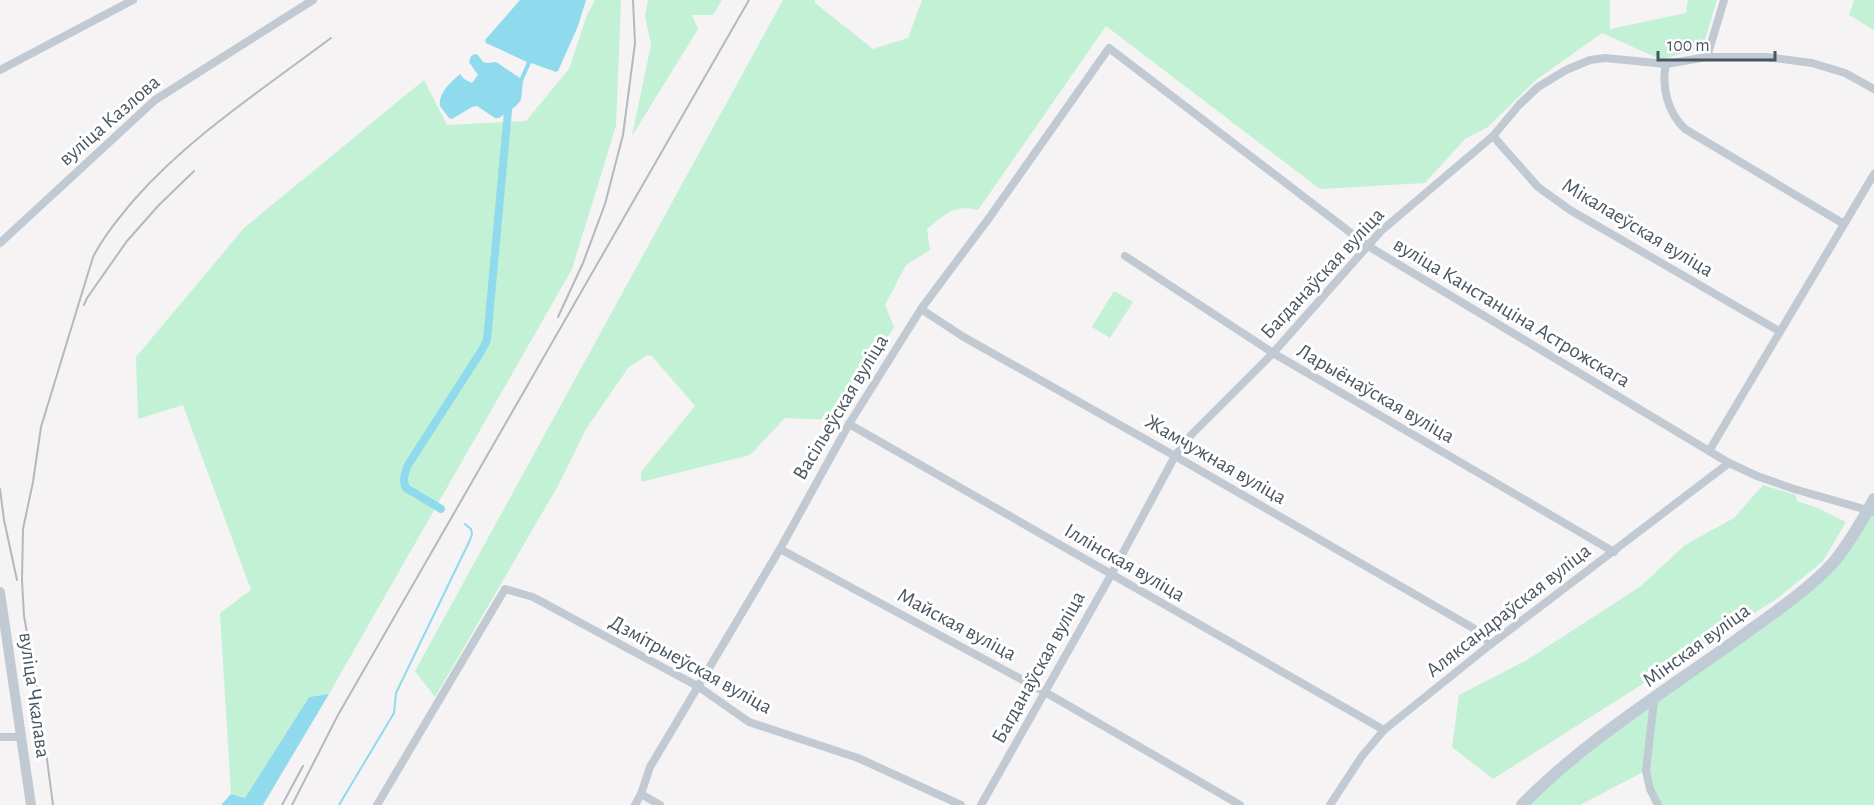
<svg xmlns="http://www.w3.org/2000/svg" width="1874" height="805" font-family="'Alegreya Sans',sans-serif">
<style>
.green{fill:#c3f1d5}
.water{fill:#90daee}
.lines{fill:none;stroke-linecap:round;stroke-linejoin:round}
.stream{stroke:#90daee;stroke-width:2}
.canal{stroke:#90daee;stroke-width:8}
.minor{stroke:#c1cad2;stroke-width:8}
.tertiary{stroke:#c1cad2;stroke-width:10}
.secondary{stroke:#c1cbd6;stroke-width:12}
.rail{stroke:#b5b8bd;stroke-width:2}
.labels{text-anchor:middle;stroke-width:6;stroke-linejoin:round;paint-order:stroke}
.street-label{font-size:21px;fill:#4a5661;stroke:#fff}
</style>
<rect width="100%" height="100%" fill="#f5f3f3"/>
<g class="green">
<polygon points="595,0 621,0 616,126 572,269 329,694 309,697 245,798 231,794 220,613 251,590 183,405 138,419 136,357 244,228 424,80 447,125 526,121 569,69 587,15"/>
<polygon points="648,0 722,0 713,15 692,15 698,29 632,136 651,45 645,16"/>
<path d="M783,0H815L814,2L873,49L908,38L922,0H1610V29L1686,13L1688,0H1717L1703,46L1662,60L1602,33L1536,80L1488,127L1465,139L1425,183L1320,189L1106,26L978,210C953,204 945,214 927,229L930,250L906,265L885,305L894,327L837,420L785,418L750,455L641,482V472L695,406L652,356L647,355L628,368L586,429L559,484L435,697L415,671Z"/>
<polygon points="1854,0 1874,0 1874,30 1849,15"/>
<polygon points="1114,291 1133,302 1110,338 1092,327"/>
<polygon points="1763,485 1796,495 1797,501 1818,508 1846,522 1823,561 1778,598 1493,779 1452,747 1459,695 1527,660 1641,586 1685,545 1734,518"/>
<polygon points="1874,512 1874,805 1658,805 1645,771 1580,805 1522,805 1538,789 1809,585"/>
</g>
<g class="water">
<path d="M520,0H586L578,26L558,71L556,72L531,63L523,81L521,100L516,106L499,118H495L477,106L472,107L452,119L449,118L440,106C438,93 451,82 460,74L464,79L472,83L478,75L469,62L471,56L475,54L478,55L483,62L488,63L496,62L520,78L527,62L486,43L485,40Z"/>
<polygon points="329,694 263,805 221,805 231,794 245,798 309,697"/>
</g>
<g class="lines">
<polyline class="stream" points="339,805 394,713 396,693 470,540 472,534 471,529 465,524"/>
<path class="canal" d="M441,509L406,488C402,480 405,473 408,465L482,350L487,340L508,111"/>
<g class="minor">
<polyline points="1707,57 1724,0"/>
<path d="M1666,64C1661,87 1668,113 1685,129L1844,224"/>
<polyline points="0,70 133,0"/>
<polyline points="1493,136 1538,187 1570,210 1779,331"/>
<polyline points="0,243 155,100 313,0"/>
<polyline points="1125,256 1273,353 1614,552"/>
<polyline points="921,309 962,336 1175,456 1473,628 1491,644"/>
<polyline points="849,424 1384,730"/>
<polyline points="1709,451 1874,174"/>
<polyline points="780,549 1045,692 1240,805"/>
<polyline points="1654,700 1646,771 1650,789 1658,805"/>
<polyline points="0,737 21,737"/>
<polyline points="641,794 660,805"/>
<polyline points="377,805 505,589 533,597 699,687 749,722 858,758 961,805"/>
<polyline points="635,805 641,794 650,767 780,549 849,424 921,309 989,218 1109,48 1368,246 1729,463 1757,476 1794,489 1874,512"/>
<polyline points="981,805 1111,575 1175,456 1191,435 1273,353 1381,231 1493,136 1519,105 1538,87 1566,70 1590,60 1605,58 1666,64 1707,57 1766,57 1812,63 1845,73 1874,89"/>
<polyline points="1330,805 1362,756 1384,730 1491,644 1729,463"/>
</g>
<polyline class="tertiary" points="0,592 31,805"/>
<path class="secondary" d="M1522,805C1584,741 1667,690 1739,638C1768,617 1808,590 1832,564C1848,545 1862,521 1874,499"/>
<g class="rail">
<polyline points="84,305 87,298 127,241 158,206 194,171"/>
<polyline points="558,317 583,263 605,204 623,135 635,43 633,0"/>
<polyline points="0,489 4,520 17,580"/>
<path d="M53,805L39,699L24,616L22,580L23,529L33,482L41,427L93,257C104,236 118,219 133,201C189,137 263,89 331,38"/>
<polyline points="282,805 303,766"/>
<polyline points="292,805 338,715 749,0"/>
</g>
</g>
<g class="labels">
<g class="street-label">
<text transform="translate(109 120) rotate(-41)" y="7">вуліца Казлова</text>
<text transform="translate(1638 227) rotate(31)" y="7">Мікалаеўская вуліца</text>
<text transform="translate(1322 273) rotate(-47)" y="7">Багданаўская вуліца</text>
<text transform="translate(1512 312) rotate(31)" y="7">вуліца Канстанціна Астрожскага</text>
<text transform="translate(1376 393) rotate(30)" y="7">Ларыёнаўская вуліца</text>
<text transform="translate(840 407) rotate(-59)" y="7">Васільеўская вуліца</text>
<text transform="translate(1216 459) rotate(30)" y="7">Жамчужная вуліца</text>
<text transform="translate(1125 562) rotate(30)" y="7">Іллінская вуліца</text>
<text transform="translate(1508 610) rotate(-38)" y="7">Аляксандраўская вуліца</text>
<text transform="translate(957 624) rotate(28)" y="7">Майская вуліца</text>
<text transform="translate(1696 645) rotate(-36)" y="7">Мінская вуліца</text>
<text transform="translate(691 664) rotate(29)" y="7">Дзмітрыеўская вуліца</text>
<text transform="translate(1038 667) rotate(-61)" y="7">Багданаўская вуліца</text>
<text transform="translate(35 695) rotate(82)" y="7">вуліца Чкалава</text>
</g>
</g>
<path d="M1658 51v9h117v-9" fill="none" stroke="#4a5661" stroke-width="3"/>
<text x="1667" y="51" font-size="18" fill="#4a5661" stroke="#ffffff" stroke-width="4.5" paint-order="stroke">100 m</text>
</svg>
